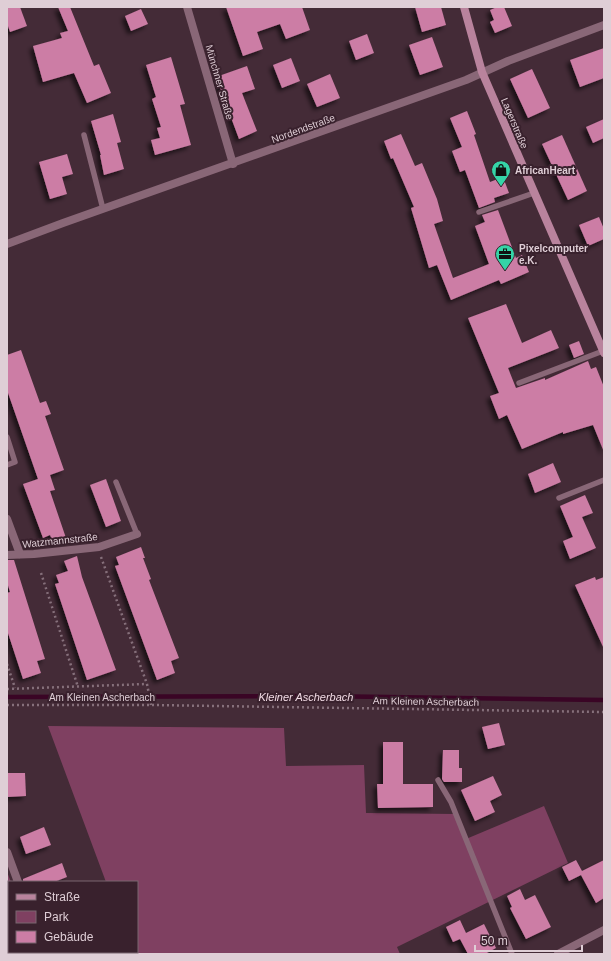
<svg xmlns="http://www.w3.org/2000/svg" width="611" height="961" font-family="Arial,sans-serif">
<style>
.green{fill:#7f4061}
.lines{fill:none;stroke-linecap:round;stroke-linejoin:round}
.stream{stroke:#3a0525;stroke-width:4.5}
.building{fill:#cc7da5;filter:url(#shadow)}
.path{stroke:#86707b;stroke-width:2.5;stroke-dasharray:2 3;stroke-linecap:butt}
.lane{stroke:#896777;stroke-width:5.5}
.street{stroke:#896777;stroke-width:8}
.secondary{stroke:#b9839d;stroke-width:8}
.labels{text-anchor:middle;stroke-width:4;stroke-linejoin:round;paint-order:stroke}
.street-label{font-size:10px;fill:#dfced6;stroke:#39212d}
.poi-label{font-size:10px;font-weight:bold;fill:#dfced6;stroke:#39212d;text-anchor:start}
.water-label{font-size:11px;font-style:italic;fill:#f2dbe5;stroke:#39212d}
</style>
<defs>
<filter id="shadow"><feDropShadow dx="-3.5" dy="3.5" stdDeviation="2" flood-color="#0009"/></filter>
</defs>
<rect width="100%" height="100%" fill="#442b37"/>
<g class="green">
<polygon points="48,726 284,728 286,766 364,765 366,813 455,814 466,839 544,806 568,863 397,947 400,954 133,954 132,952 137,952 137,882 106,882"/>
<polygon points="7,872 11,882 9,882 9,952 35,952 36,954 7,954"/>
</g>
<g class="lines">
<polyline class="stream" points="7,697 317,696 604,700"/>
</g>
<g class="building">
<polygon points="7,7 20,7 27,26 10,32 7,23"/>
<polygon points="58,7 70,7 94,66 99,64 111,93 87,103 74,73 43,82 33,46 62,38 60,33 68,31"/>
<polygon points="226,7 302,7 310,30 286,39 280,24 257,32 263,49 243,56"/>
<polygon points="415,7 441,7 446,25 422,32"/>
<polygon points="497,7 504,7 512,26 495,33 490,22 494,20 490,10"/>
<polygon points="141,9 148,24 131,31 125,16"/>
<polygon points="367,34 374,53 356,60 349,41"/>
<polygon points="432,37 443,67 420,75 409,45"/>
<polygon points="604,48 604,78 580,87 570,60"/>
<polygon points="171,57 185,104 180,105 191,145 155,155 151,140 160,138 157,128 161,127 152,99 156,97 146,65"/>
<polygon points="291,58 300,81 282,88 273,65"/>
<polygon points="247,66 255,89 242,93 257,131 239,139 216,77"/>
<polygon points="532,69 550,108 528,118 510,79"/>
<polygon points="330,74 340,98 317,107 307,84"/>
<polygon points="467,111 476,134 474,135 490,182 503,177 509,193 494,198 495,202 479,208 465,170 460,172 452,151 462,147 450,118"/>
<polygon points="113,114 121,142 117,143 124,169 104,175 100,155 101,155 91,121"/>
<polygon points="604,119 604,138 593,143 586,127"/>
<polygon points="401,134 415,166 422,163 437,199 443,221 434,224 453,278 489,264 475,226 485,222 482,215 498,210 516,258 522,255 529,272 501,284 499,280 451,300 437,265 429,268 411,208 414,207 393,158 391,159 384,141"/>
<polygon points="562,135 587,191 568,200 542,144"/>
<polygon points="67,154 73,174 62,177 67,194 50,199 39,162"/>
<polygon points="599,217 604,229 604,239 588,246 579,225"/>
<polygon points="506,304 522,343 551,330 559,348 508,368 516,388 545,378 545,380 588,361 591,369 596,367 604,387 604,452 593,425 563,434 563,432 522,449 507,415 499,419 490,396 499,393 468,318"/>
<polygon points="579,341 584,354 574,358 569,345"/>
<polygon points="21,350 40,403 46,401 51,414 45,416 64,470 50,475 55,490 50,491 66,538 53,542 50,535 43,538 23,484 38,479 7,390 7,355"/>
<polygon points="553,463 561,482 535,493 528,474"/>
<polygon points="106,479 121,521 106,527 90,485"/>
<polygon points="585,495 593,513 582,517 596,548 570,559 563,541 573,537 560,506"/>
<polygon points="141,547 145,558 143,558 151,579 149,580 179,658 171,661 175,673 157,680 115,566 119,565 116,557"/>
<polygon points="77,556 82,577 116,670 87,680 55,584 59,583 56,575 68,571 64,561"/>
<polygon points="7,560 14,560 45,659 37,661 41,673 23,679 7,630 7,593 10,592 7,582"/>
<polygon points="595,577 596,580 604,577 604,649 575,585"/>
<polygon points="499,723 505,745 488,749 482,727"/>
<polygon points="383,742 403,742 403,784 433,784 433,807 378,808 377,784 383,784"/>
<polygon points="443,750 459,750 459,768 462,768 462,782 444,782 442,779"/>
<polygon points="7,773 25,773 26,796 7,797"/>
<polygon points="493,776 502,795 490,801 495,812 475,821 461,790"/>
<polygon points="44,827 51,845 26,854 20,837"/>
<polygon points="576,860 582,871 604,860 604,898 596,903 581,875 569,881 562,867"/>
<polygon points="62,863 67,877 54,882 23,882 23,879"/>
<polygon points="520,889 525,900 535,895 551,927 526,939 510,908 512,907 507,896"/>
<polygon points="460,920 466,933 484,924 496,948 485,954 468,954 460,939 453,942 446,927"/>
</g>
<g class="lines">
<g class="path">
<polyline points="101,557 147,684 151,705"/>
<polyline points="41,573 78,687"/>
<polyline points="7,664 15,688"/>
<polyline points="7,689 147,684"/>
<polyline points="7,705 151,705 604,712"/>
</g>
<g class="lane">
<polyline points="84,135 103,209"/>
<polyline points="479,212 534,193"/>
<polyline points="519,383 603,351"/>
<polyline points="7,437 15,462 7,465"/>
<polyline points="116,482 137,534"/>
<polyline points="559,498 604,480"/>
<polyline points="438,780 451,802 512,954"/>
</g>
<g class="street">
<polyline points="187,7 233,164"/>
<polyline points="7,244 63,223 466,80 508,61 604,25"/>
<polyline points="7,519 20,554"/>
<polyline points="7,555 34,554 99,547 137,534"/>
<polyline points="7,852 18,882"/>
<polyline points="43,952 44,954"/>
<polyline points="558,954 604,930"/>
</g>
<polyline class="secondary" points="464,7 482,72 604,353"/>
</g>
<defs>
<symbol id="shop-pin" viewBox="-11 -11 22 30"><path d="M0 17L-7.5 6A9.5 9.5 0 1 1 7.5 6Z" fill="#35d4a7" stroke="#39212d"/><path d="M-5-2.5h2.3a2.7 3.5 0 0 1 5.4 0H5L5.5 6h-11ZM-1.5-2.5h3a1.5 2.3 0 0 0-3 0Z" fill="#111"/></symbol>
<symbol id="office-pin" viewBox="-11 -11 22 30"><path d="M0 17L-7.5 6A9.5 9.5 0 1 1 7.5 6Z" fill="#35d4a7" stroke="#39212d"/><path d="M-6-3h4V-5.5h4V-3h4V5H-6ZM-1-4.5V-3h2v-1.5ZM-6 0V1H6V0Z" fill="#111"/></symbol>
</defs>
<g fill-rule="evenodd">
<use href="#shop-pin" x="490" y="159" width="22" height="30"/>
<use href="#office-pin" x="494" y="243" width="22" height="30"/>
</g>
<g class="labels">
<g class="street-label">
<text transform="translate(220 82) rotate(74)" y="4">Münchner Straße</text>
<text transform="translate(515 123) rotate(67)" y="4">Lagerstraße</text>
<text transform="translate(303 128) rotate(-20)" y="4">Nordendstraße</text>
<text transform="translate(60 540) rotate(-6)" y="4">Watzmannstraße</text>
<text x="102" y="701">Am Kleinen Ascherbach</text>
<text transform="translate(426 701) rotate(1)" y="4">Am Kleinen Ascherbach</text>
</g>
<g class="poi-label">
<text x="515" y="174">AfricanHeart</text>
<text x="519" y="252">Pixelcomputer<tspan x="519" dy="12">e.K.</tspan></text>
</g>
<g class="water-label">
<text x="306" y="701">Kleiner Ascherbach</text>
</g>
</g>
<rect width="611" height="961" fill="none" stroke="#dfced6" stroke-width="16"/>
<rect x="8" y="881" width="130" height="72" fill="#39212d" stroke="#7b6671"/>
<rect x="16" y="894" width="20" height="6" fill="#b9839d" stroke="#7b6671"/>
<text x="44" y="901" font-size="12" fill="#dfced6">Straße</text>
<rect x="16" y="911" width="20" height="12" fill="#7f4061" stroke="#7b6671"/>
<text x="44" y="921" font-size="12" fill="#dfced6">Park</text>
<rect x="16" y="931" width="20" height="12" fill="#cc7da5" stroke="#7b6671"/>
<text x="44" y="941" font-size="12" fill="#dfced6">Gebäude</text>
<path d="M475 945v6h107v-6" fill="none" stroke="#dfced6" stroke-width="2"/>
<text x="481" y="945" font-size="12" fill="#dfced6" stroke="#39212d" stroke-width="3" paint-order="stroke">50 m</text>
</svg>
